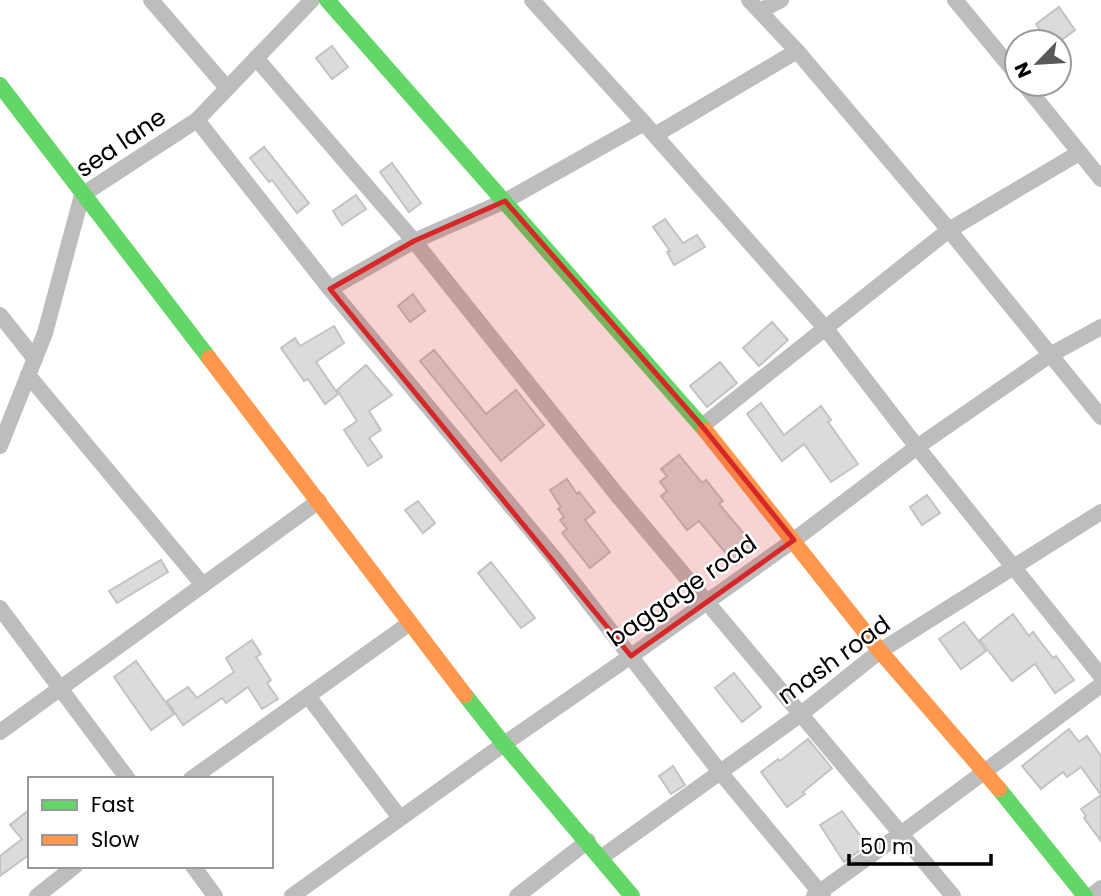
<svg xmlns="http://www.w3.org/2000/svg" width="1101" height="896" font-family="Poppins,sans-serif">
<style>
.building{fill:#dbdbdb;stroke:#c3c3c3;stroke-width:2}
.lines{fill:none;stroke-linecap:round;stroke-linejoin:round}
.street{stroke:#bdbdbd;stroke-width:16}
.fast{stroke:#63d668;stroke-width:16}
.slow{stroke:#ff974d;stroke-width:16}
.marked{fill:#d62828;fill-opacity:0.2;stroke:#d62828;stroke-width:5;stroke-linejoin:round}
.labels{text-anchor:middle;stroke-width:5;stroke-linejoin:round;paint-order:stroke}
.street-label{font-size:24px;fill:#000;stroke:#fff}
</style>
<rect width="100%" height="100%" fill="#fff"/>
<g class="building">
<polygon points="1059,7 1075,30 1059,42 1049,42 1036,24"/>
<polygon points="332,46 348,67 332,79 316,58"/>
<polygon points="264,147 309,203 297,213 272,180 269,182 250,158"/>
<polygon points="392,163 421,203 409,212 380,172"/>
<polygon points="356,195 366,209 342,225 333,211"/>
<polygon points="665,219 683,243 697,235 705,247 674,265 667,252 670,251 653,227"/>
<polygon points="413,294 425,311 410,322 398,306"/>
<polygon points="772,322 788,340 759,366 743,348"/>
<polygon points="334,326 344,343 316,362 338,394 325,404 308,379 304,381 281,348 295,338 300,346"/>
<polygon points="434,350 486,414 516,390 544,425 501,461 420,361"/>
<polygon points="720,362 737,383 707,407 690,386"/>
<polygon points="366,365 392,395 369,411 381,430 369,438 382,457 368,466 344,430 357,421 337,390"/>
<polygon points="761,403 784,435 821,406 831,420 828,422 858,464 831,482 804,444 782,461 747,414"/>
<polygon points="679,455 702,483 706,480 723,501 719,504 756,548 736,565 699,521 687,530 661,496 667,491 660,482 667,476 661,469"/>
<polygon points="567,479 577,494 579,492 595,512 585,520 610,552 590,568 562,533 567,529 560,520 564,517 558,509 561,507 550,490"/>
<polygon points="927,495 940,513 922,525 910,507"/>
<polygon points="418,501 435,523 423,533 405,510"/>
<polygon points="161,560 168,572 117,603 109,591"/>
<polygon points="491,562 535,618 521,628 478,573"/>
<polygon points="1013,614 1029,636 1033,632 1053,658 1056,656 1074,680 1055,693 1035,664 1012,681 980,640"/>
<polygon points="964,622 986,651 961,669 939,639"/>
<polygon points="252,640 261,654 256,657 271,680 267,683 278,699 262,709 248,687 226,703 222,698 183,725 167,701 188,687 197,698 234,672 226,658"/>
<polygon points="136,661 174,714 151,730 114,677"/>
<polygon points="734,673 761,707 742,722 715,688"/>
<polygon points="1069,729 1079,742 1087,736 1101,756 1101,841 1084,818 1086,816 1081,809 1101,795 1081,767 1067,777 1063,772 1041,789 1022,766"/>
<polygon points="808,739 832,768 803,792 805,794 787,807 761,772 778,759 780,761"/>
<polygon points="673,766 685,785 671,794 659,776"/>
<polygon points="30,809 30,854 0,876 0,856 22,839 10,825"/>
<polygon points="842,811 867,845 844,862 820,825"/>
</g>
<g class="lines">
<g class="street">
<polyline points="151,0 227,88"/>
<polyline points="532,0 644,123 826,329 917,447 1101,676"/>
<polyline points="749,0 797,51 949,230 1101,417"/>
<polyline points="955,0 1017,75"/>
<polyline points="760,11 781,0"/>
<polyline points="256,58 414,241 618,496 953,896"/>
<polyline points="1024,84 1101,179"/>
<polyline points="197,120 330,289 555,559 720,772 823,896"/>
<polyline points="655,135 797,51"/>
<polyline points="330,289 414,241 505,201 644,123"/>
<polyline points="0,315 35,359"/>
<polyline points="28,375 203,585"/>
<polyline points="702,426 949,230 1079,153"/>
<polyline points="0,446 45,333 82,195 197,120 312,0"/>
<polyline points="0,608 128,779"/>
<polyline points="308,696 400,818"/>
<polyline points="0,732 319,501"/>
<polyline points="191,779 410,623"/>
<polyline points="602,857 801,714 880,651 1101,512"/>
<polyline points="193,866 215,896"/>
<polyline points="37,896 75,866"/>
<polyline points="292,896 504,744 631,656 794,540 917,447 1050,355 1101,327"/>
<polyline points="517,896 588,841"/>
<polyline points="814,896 902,833 1101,685"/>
<polyline points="1091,896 1101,888"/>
</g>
<g class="fast">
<polyline points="327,0 705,430"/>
<polyline points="0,85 209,358"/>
<polyline points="465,695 502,742 632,896"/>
<polyline points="999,789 1085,896"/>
</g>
<g class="slow">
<polyline points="209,358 465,695"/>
<polyline points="705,430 880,651 999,789"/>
</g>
</g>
<path class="marked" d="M505,201L702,426L794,540L631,656L330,289L414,241Z"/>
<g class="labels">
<g class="street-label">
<text transform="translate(121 143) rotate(-34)" y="8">sea lane</text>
<text transform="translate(682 591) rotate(-35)" y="8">baggage road</text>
<text transform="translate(834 660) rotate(-36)" y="8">mash road</text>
</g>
</g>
<rect x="28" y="777" width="245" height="91" fill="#ffffff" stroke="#999999" stroke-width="2"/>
<rect x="42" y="800" width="35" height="10" fill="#63d668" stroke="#999999" stroke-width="2"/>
<text x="91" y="812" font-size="21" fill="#000000">Fast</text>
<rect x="42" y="835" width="35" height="10" fill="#ff974d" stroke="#999999" stroke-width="2"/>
<text x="91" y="847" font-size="21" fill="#000000">Slow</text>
<g transform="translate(1038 63) rotate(245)"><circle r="33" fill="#ffffff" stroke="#999999" stroke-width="2"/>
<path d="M0-5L12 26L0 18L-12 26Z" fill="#595959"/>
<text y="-10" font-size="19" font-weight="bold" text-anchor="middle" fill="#000000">N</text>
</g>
<path d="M849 854v10h142v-10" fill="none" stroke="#000000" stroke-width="3.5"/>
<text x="860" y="854" font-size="21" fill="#000000" stroke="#ffffff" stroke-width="5" paint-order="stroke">50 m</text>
</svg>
